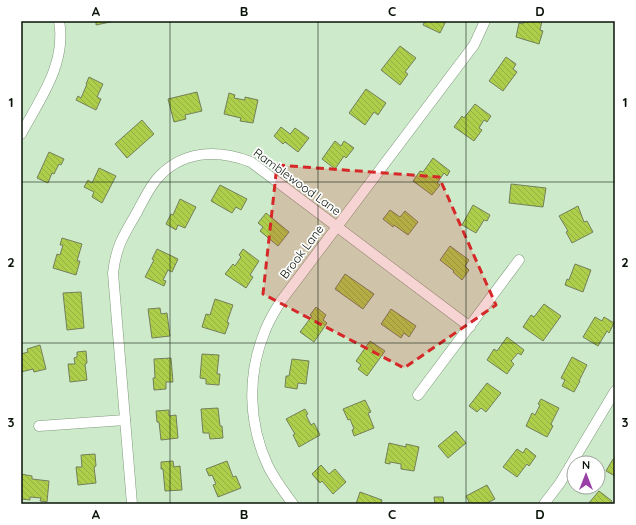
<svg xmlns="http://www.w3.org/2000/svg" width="636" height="525" font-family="Quicksand,sans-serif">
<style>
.building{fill:url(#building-back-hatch);stroke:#747f5b}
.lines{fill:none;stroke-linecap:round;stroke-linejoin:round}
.minor-casing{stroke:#7e997b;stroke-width:11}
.minor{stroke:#fff;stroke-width:10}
.marked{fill:#d62828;fill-opacity:0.2;stroke:#d62828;stroke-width:3;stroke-dasharray:8 5;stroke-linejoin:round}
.grid{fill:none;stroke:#091308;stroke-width:1;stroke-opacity:0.55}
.labels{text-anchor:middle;stroke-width:3.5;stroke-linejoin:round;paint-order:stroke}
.street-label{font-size:12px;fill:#091308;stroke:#fff}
.neatline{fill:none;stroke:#091308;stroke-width:1.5}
.grid-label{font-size:13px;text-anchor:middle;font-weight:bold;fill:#091308}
</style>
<defs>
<pattern id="building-back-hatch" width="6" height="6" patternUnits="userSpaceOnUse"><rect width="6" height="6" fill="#acce4b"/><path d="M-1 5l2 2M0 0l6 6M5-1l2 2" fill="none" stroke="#93b040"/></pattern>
</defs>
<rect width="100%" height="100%" fill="#cdebca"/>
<g class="building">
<polygon points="96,21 115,21 96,25"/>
<polygon points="425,21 446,21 440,33 423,25"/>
<polygon points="524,21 542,21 540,30 543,31 539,44 516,37 519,23 523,24"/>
<polygon points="400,46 416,58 405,72 408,74 400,85 381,70"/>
<polygon points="506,57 516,64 513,69 517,72 503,91 489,81"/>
<polygon points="89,77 103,84 97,97 101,99 96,110 76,100 78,96 81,98 87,84 86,84"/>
<polygon points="366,89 386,103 378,115 374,112 365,125 349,113"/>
<polygon points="197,92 202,111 185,115 186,119 174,122 168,99"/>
<polygon points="229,93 235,95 234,98 245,100 245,97 258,100 253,123 240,121 241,118 224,114"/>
<polygon points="475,104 491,116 487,122 484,120 479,128 482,130 474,141 454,127 462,116 464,118"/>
<polygon points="142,120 154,134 127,158 115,144"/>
<polygon points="281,127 290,134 295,128 309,138 298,152 285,142 283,144 274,136"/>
<polygon points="335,141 341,146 344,141 354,148 346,158 344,156 335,169 322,159"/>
<polygon points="49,152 64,159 61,165 59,164 54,174 52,173 48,183 37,178"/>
<polygon points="433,158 450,171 447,176 444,173 437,183 440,185 432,195 413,181 420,171 423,172"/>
<polygon points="99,168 116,176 102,203 92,197 94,192 84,187 88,180 92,183"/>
<polygon points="511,184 546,188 543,207 509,203"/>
<polygon points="220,185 247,199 241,210 236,207 232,213 211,201"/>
<polygon points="180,199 196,207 185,228 178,225 176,230 166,224 171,214 173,215"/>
<polygon points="473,205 490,215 487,221 484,220 476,233 462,225"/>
<polygon points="578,206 584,222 587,221 593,232 572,243 566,232 568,231 559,216"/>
<polygon points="390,210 400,217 405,211 418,222 408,235 394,225 393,227 383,219"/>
<polygon points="266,213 289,232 278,246 260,231 263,227 258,223"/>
<polygon points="62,238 82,244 77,261 80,261 76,275 53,268 57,254 60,255 63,245 60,245"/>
<polygon points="450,246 469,260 465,266 469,270 462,280 453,272 454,271 440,260"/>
<polygon points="157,249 178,259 172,272 168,270 163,280 166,281 164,286 145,277 154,260 152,259"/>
<polygon points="243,249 259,261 250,275 253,277 246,288 225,274 233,264 235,266 241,257 239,255"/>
<polygon points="575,264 591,270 583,292 565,285 567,279 569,280"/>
<polygon points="345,274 374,294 363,309 335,289"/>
<polygon points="81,292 84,328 67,330 63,293"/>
<polygon points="215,299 233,305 227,322 229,323 225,334 202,327 206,314 210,315"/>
<polygon points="544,304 561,316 543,341 523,327 531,315 534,317"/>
<polygon points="316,307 326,315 323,320 327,323 314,342 300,332 312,316 310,315"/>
<polygon points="160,308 161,314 167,313 170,336 152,338 148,309"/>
<polygon points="391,309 416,326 409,337 404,333 401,338 381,324"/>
<polygon points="595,317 602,321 604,317 614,323 609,333 607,331 598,346 583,337"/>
<polygon points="507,337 524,350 521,355 518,353 511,361 514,364 507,374 487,360 494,349 497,351"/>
<polygon points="370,341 385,351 367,376 358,369 361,365 356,361"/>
<polygon points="40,345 46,369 34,372 33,369 21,372 21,354 28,352 27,349"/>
<polygon points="86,351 87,363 85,364 87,380 70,382 68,364 75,364 74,358 77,357 77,352"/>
<polygon points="202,354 219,355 217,374 220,374 219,385 206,384 206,379 200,378"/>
<polygon points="572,357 587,365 579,381 580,381 574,392 562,386 565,380 561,378"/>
<polygon points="171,358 173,382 166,382 166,389 154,390 153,378 155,378 154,359"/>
<polygon points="292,359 309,361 306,384 298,383 297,389 285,387 286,376 289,376"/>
<polygon points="487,383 501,393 486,412 481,408 477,412 469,406"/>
<polygon points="541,399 559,408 551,424 553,426 547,437 526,426 532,413 535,415 540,405 538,404"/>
<polygon points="365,400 371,412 368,413 374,428 354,436 352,430 354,429 350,419 348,420 343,409"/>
<polygon points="218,408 220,426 222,426 223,438 210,439 209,433 203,433 201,409"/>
<polygon points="305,409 308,414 306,415 311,425 314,423 320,435 299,447 293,435 295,434 286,419"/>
<polygon points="169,410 169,416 176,415 178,438 161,440 159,422 157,422 156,411"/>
<polygon points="456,431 466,443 448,458 438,446"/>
<polygon points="389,443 406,447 406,444 419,447 414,471 401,469 401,464 390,462 390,464 385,463"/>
<polygon points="526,448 536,456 529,466 527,464 517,477 503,467 517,449 523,453"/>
<polygon points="95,454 96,466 94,467 96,483 78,485 76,467 82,467 81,455"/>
<polygon points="613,459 615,461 615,476 606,471"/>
<polygon points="173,461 174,467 180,466 182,490 165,491 163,469 161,469 161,462"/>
<polygon points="227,461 233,477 236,476 241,488 218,497 213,485 216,484 212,475 209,476 206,469"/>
<polygon points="321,465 329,474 335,469 346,482 333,494 322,481 320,483 312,474"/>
<polygon points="21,474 32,476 32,479 49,481 47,502 40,501 41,498 30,497 30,500 21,499"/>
<polygon points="487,485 495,499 485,504 466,504 469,502 466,496"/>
<polygon points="599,491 612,501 610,504 588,504"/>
<polygon points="360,492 382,500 381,504 356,504"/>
<polygon points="434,497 443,497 444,504 435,504"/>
</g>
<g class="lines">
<defs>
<g id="minor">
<path d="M21,134C40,99 67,63 59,21"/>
<polyline points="418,395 519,260"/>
<polyline points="39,426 125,420"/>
<path d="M132,504L113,273C116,247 123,236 136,214C142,203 148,190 156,180C181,150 217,149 251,162L470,327"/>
<path d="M293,504C284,492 275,480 268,466C248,423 247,374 265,331C269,320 275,311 281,301L474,45L485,21"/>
<polyline points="544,504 560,483 615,391"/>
</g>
</defs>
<use href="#minor" class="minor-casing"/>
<use href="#minor" class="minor"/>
</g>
<path class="marked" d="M277,165L439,177L496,305L404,368L263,294Z"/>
<path class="grid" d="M170,21V504M318,21V504M466,21V504M21,182H615M21,343H615"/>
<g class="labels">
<g class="street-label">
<text transform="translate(297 182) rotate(36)" y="4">Ramblewood Lane</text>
<text transform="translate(302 252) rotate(-53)" y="4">Brook Lane</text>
</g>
</g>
<rect width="636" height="525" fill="none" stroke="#ffffff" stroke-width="44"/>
<g transform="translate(586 475)"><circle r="19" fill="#ffffff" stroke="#9da19c"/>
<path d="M0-3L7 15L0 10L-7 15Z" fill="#9a3ea8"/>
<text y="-6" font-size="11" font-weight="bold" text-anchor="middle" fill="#091308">N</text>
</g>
<rect x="22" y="22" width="592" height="481" class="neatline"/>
<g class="grid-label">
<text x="96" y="16">A</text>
<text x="244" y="16">B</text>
<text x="392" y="16">C</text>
<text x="540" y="16">D</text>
<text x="11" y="107">1</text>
<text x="625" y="107">1</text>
<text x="11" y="267">2</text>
<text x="625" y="267">2</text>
<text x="11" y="427">3</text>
<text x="625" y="427">3</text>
<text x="96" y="519">A</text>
<text x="244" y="519">B</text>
<text x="392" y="519">C</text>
<text x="540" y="519">D</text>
</g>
</svg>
